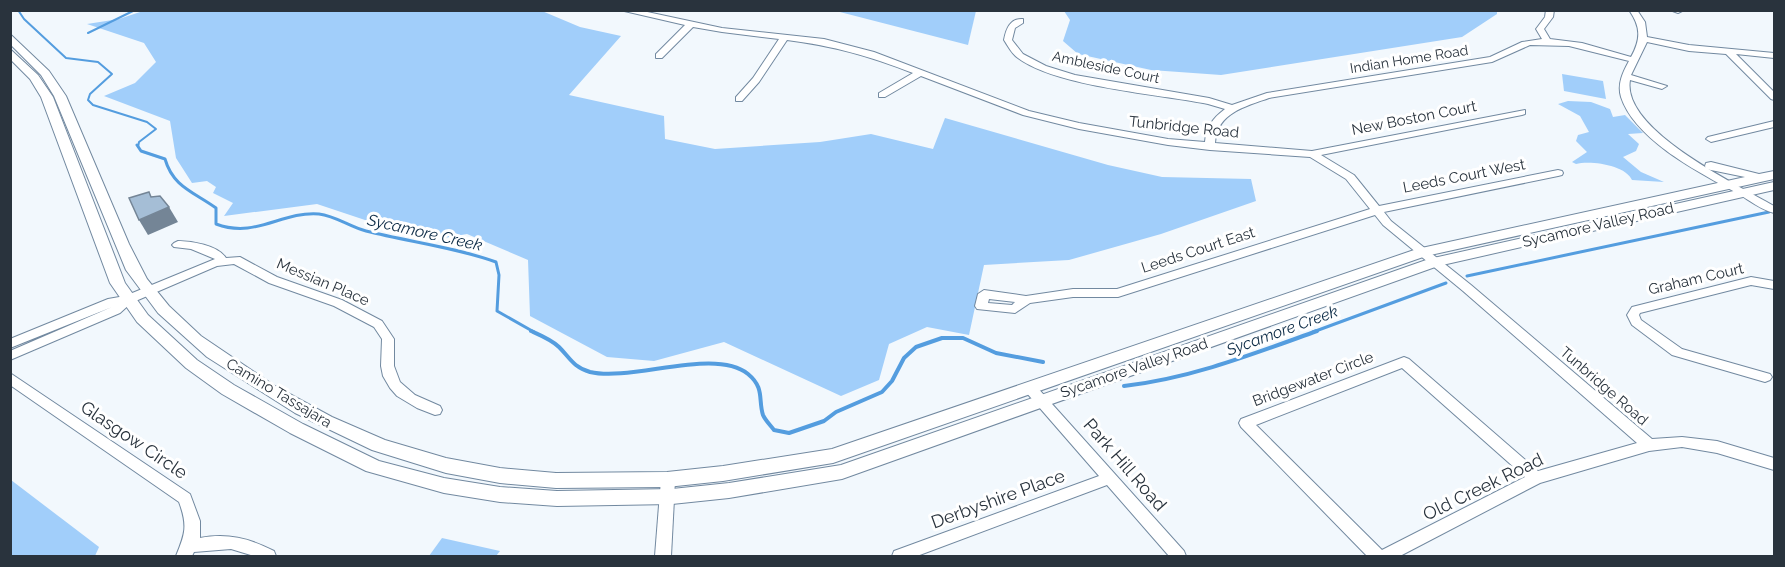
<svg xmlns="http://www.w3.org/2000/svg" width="1785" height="567" font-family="Raleway,sans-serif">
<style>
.green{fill:#a1cefa}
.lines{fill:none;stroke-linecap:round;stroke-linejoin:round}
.stream-far2{stroke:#549ddf;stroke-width:2}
.stream-far1{stroke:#549ddf;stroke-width:3}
.stream{stroke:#549ddf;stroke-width:4}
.minor-casing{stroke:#7289a0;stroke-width:2}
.major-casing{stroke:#7289a0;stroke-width:2}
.minor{fill:#fff;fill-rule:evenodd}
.major{fill:#fff;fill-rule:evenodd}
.shaded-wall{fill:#748596}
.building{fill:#a5bed6;stroke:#748596;stroke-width:1.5}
.labels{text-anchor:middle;stroke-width:6;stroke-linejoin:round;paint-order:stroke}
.far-street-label{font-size:14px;fill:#29333d;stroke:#fff}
.street-label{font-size:15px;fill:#29333d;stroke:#fff}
.water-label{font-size:16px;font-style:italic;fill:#0c2b46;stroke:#fff}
.near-street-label{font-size:18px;fill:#29333d;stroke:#fff}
</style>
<rect width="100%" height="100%" fill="#f2f8fd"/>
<g class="green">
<polygon points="143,11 542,11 580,27 621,36 569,95 664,116 665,139 715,149 820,142 871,134 933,149 945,118 1108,165 1162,177 1251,179 1256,201 1161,234 1069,260 984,265 969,335 927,327 889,344 879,380 841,396 724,342 654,361 607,357 530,316 528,260 467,234 444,238 386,227 317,204 224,216 233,203 213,193 216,187 207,181 192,183 176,158 170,121 104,96 135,83 156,62 144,43 87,24 119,19"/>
<polygon points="836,11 976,11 968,45"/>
<polygon points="1064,11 1497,10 1497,14 1462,37 1221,75 1151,70 1078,54 1063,41 1070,20"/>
<polygon points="1562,74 1603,81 1606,99 1564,91"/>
<path d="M1568,101L1591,102L1610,109L1613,117L1625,115L1643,133L1628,134L1639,144L1636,151L1623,157L1641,172L1664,182L1632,180C1626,165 1590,160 1576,164L1572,162L1587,152L1576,141L1578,135L1589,132L1580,116L1558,104Z"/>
<polygon points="11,480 99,547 95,556 11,556"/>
<polygon points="442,538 500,551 496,556 429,556"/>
</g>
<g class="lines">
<g class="stream-far2">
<polyline points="18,10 24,19 66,58 98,62 112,74 90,94 88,100 93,105 147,122 156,129 139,142 138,147"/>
<polyline points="88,33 135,10"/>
</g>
<g class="stream-far1">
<path d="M137,145L141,151L165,159C173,187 194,192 216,208V224C256,239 281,211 319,214C336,216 350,227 366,231C410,242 454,247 496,262L499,275L497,311L534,332"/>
<polyline points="1467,276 1769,212"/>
<polyline points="1313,332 1446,283"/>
</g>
<g class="stream">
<path d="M531,331C540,335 552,340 559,347C570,358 573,367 590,372C632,382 715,347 748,374C765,388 758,400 763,415C765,420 771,426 774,430L789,433L824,421L836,412L882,392L892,381L904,358L916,347L942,338H963L996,353L1043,362"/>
<path d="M1124,386C1192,378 1253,354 1317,331"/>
</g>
<defs>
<g id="minor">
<path d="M620,10H638L722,28L824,39L874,52L1029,111L1079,123L1168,139L1205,142C1206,127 1213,118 1225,109L1208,104C1158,94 1057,87 1018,58C1012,54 1008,46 1004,40C1006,29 1010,18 1023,19V23L1015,28L1012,40L1023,54L1046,66L1075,75L1209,98L1232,105L1267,93L1490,57L1522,42L1542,39L1536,29L1545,17L1546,10H1554L1553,17L1544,29L1550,39L1582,43L1631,57C1641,39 1641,27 1629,10H1637L1645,22L1647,37L1689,45L1774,53V58L1736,54L1774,92V100L1771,99L1726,54L1689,51L1647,42L1631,75L1667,86L1662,89L1630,80C1621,130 1738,185 1774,206V213C1761,210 1749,200 1737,193C1700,173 1635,140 1621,97C1617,84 1623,72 1629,61L1569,46L1530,45L1492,62L1269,98C1244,107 1217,113 1215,143L1312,151L1525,110V114L1522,115L1321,155L1354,175L1379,206L1558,170L1562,171L1563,173L1562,175L1558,176L1384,212L1391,221L1471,285L1652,439L1682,437L1717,441L1774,458V470L1717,453L1682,447L1649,451L1540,483L1400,556H1367L1241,427L1239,423L1241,419L1404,357L1409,359L1538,471L1637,443L1463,291L1383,225L1375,215L1118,297H1073L1030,303L1015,313L977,309L975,306L978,294L984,290L1026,296L1073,289H1117L1370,209L1346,179L1310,157L1210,150L1168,145L1079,129L1023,115L921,76L885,97H879V93L913,73C869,56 834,46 787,40L759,82L742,101H736V97L753,78L779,39L722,32L693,27L662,58H656V54L685,25ZM989,299L1015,302L1012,305L988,303ZM1402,368L1525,477L1382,550L1256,425Z"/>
<polygon points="1670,10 1682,10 1682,11 1678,13"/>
<polygon points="1774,121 1774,127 1711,142 1706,139 1708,137"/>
<path d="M178,241C191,241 218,245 226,258L240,257L277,277L342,300L382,321L394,339V366L400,382L415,395L440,406L442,410L440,414L435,415L417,408L397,396L390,388L383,376L381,366L382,339L374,327L334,306L269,283L234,264L217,266L131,303L120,313L10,360V351L112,307L10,348V339L108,299L125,296L215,259L191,249L174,247L172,245L174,243Z"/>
<polygon points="1751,277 1774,281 1774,289 1751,285 1640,313 1639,315 1641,320 1682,349 1770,374 1772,377 1770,380 1765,382 1672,355 1632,325 1627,315 1632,307"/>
<path d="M10,373L190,494L200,521V538C227,533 249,538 274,551L276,556H254L231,549L194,552L192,556H176C185,534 188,526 179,502L10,385Z"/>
<polygon points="1030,383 1035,385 1184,551 1186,556 1169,556 1107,485 917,556 892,556 894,551 1099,476 1025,391 1023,388 1025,385"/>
<polygon points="668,474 673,476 675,480 671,556 655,556 661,480 663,476"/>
</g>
<g id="major">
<polygon points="10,34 49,71 66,96 129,244 147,279 169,306 201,336 275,386 332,417 385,440 446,458 500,468 556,473 667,472 723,466 832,449 1417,249 1745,177 1706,169 1705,166 1706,163 1711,162 1759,174 1774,171 1774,179 1426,256 833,463 723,481 667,487 556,488 500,483 446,473 372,450 295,413 207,357 158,313 126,270 54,96 41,75 10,44"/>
<polygon points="10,49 38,75 53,97 125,283 148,315 197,360 234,385 303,424 379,461 444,478 500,487 557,491 672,489 729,483 841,465 1429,259 1774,182 1774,190 1438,266 842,479 729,498 672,504 557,506 500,502 444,493 366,471 290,433 222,394 186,368 137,322 110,283 41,97 30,79 10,59"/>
</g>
</defs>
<use href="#minor" class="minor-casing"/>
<use href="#major" class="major-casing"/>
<use href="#minor" class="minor"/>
<use href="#major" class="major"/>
</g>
<polygon class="shaded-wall" points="169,207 178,222 148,235 139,220"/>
<polygon class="building" points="149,192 151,197 160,196 169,207 139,220 129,198"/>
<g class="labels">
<g class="far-street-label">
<text transform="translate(1409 59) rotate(-9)" y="5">Indian Home Road</text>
<text transform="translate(1106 67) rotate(12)" y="5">Ambleside Court</text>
</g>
<g class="street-label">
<text transform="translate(1414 118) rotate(-11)" y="5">New Boston Court</text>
<text transform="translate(1184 127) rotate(6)" y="5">Tunbridge Road</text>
<text transform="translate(1464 176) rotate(-11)" y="5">Leeds Court West</text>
<text transform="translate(1598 225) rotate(-13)" y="5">Sycamore Valley Road</text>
<text transform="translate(1198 250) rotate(-18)" y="5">Leeds Court East</text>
<text transform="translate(1696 279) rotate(-13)" y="5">Graham Court</text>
<text transform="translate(323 282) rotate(23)" y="5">Messian Place</text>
<text transform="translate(1134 368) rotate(-19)" y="5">Sycamore Valley Road</text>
<text transform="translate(1313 379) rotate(-21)" y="5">Bridgewater Circle</text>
<text transform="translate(1604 386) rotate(41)" y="5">Tunbridge Road</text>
<text transform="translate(279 393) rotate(31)" y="5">Camino Tassajara</text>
</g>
<g class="water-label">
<text transform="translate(425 232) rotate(13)" y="6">Sycamore Creek</text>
<text transform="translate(1282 330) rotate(-20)" y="6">Sycamore Creek</text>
</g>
<g class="near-street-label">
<text transform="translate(134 440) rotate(34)" y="6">Glasgow Circle</text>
<text transform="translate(1125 465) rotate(49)" y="6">Park Hill Road</text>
<text transform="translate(1483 487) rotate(-26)" y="6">Old Creek Road</text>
<text transform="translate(998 499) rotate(-20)" y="6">Derbyshire Place</text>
</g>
</g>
<rect width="1785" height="567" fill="none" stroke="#29333d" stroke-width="24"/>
</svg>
